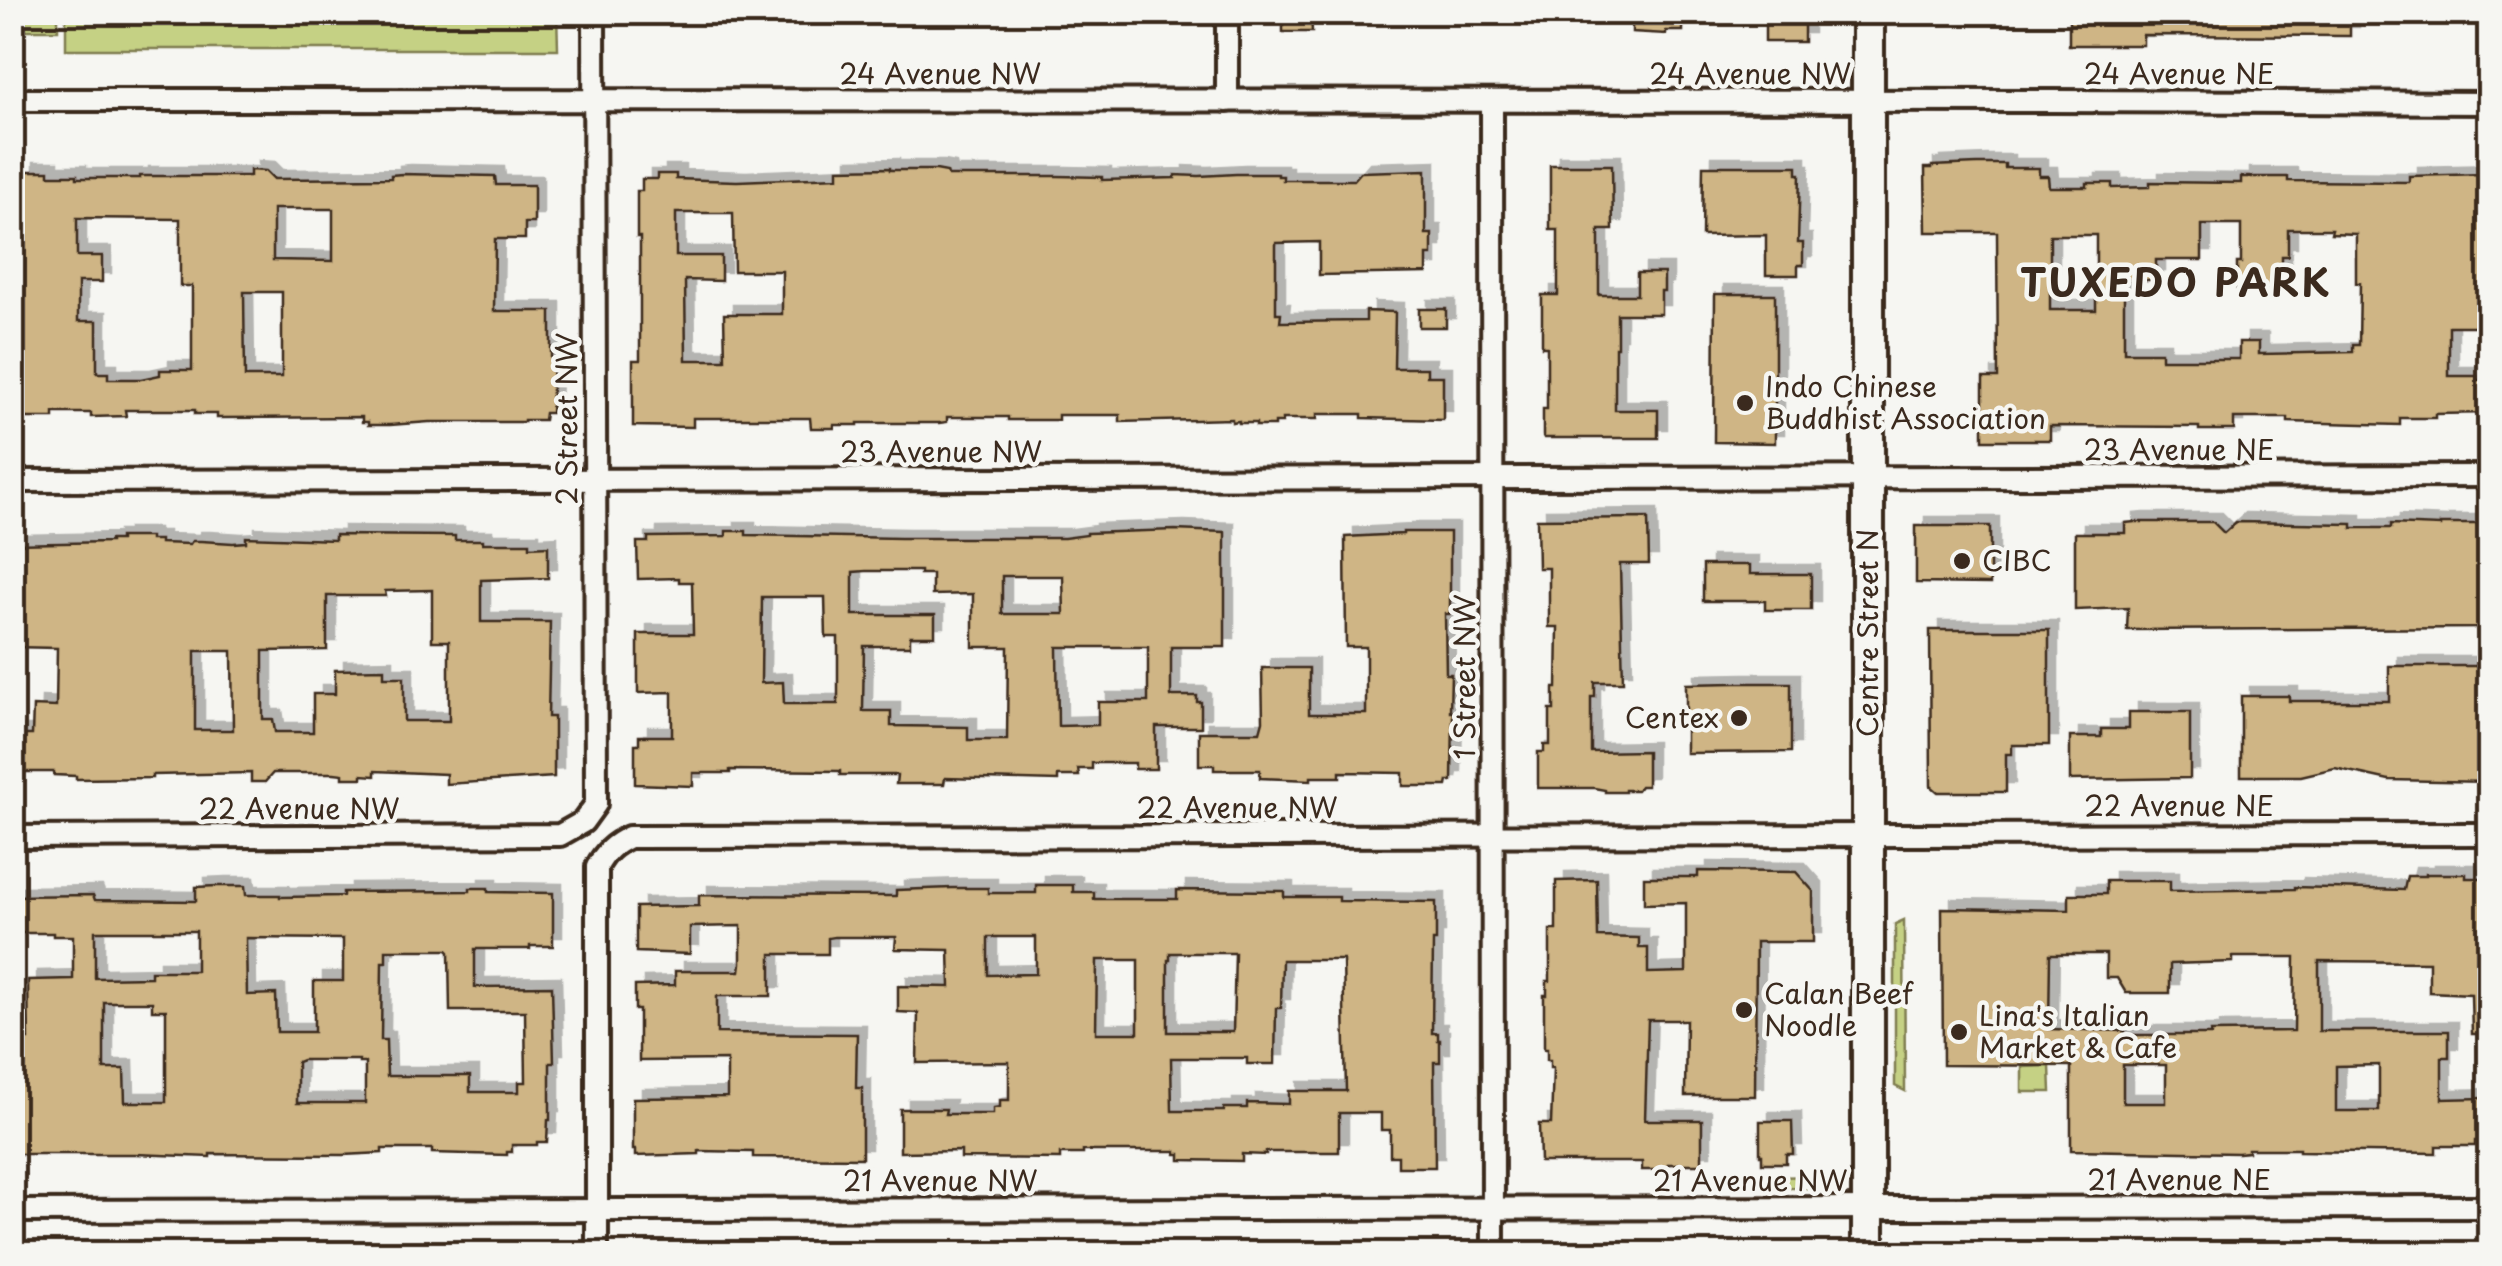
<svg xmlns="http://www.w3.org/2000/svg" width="2502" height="1266" font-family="'Playpen Sans',sans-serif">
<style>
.green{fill:#c5d184;stroke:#807e51;stroke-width:2.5}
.building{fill:#cfb585;stroke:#3b2a1e;stroke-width:2.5;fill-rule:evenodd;filter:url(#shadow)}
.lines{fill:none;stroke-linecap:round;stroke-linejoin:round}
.minor-casing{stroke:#3b2a1e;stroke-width:28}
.secondary-casing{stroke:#3b2a1e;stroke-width:38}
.minor{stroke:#f6f6f2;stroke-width:20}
.secondary{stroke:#f6f6f2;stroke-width:30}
.poi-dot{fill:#3b2a1e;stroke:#f6f6f2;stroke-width:4}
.labels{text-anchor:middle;stroke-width:9;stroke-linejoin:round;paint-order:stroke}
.street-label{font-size:28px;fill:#3b2a1e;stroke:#f6f6f2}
.poi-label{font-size:28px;fill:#3b2a1e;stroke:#f6f6f2;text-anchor:start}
.district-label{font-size:38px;font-weight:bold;letter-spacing:2.5px;fill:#3b2a1e;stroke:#f6f6f2}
</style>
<defs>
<filter id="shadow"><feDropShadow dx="9" dy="-9" stdDeviation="0" flood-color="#0004"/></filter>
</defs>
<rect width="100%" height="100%" fill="#f6f6f2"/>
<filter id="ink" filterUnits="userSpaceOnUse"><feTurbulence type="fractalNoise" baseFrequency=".01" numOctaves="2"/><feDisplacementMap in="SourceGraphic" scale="20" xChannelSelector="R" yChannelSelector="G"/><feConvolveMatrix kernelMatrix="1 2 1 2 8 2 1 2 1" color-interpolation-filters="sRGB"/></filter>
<g filter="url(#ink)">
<g class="green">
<polygon points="12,13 58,13 58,30 13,30"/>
<polygon points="66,13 557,13 558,49 66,49"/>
<polygon points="1904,920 1905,1091 1895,1086 1895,924"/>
<polygon points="2050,1066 2051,1092 2022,1092 2022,1067"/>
<polygon points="1828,1176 1828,1182 1814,1188 1768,1188 1760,1177"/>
</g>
<g class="building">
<polygon points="1283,12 1311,12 1312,32 1283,32"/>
<polygon points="1632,12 1683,12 1683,31 1666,31 1666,34 1632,32"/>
<polygon points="2069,12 2350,12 2350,36 2143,35 2143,45 2069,45"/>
<rect x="1765" y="14" width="39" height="28"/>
<path d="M1977,164H2005V168H2039V176H2048L2049,187H2087V183H2112V188L2150,187V182L2241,183V177H2288V181L2409,182V176L2483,174V177H2490L2488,326H2449V376H2477V380H2490V413L2435,414V418H2400V425L2288,422V418H2234V430H2199V427L2050,426V440H1983V378H1998L1997,232H1926L1925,168H1932V166ZM2202,225H2241V263H2237V289L2282,288V256H2288V229H2332L2331,233L2356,234V283H2360L2359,345H2353V352L2259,354V342H2239V359H2161V352H2124V280H2156V260H2202ZM2050,235H2096V310H2050Z"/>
<polygon points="1550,165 1612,165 1613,230 1599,230 1599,295 1637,295 1637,273 1664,273 1664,291 1661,291 1661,314 1617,314 1617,347 1615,347 1615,410 1658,410 1658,438 1544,438 1543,436 1543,409 1547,409 1547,347 1542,347 1542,295 1558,295 1558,230 1550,230"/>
<polygon points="1703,166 1797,166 1797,174 1800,174 1798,243 1803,243 1803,265 1798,265 1798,275 1766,275 1766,235 1702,236"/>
<path d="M890,168V170H936L947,172L948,176H1057L1102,177V180L1175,178V175L1199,176L1236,174H1278V176H1283V180H1354L1361,172L1426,170V234H1432V255H1427V273L1319,275V242L1276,243V313H1281L1280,322L1366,321V311L1395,312L1394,368H1427V376H1443V420L1362,418V414H1317V419H1282V423H1275V426H1256V423H1239V421L1232,422V419L1120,422V415H1058V420H1008V417H947V422L939,423H858V425H834V428H811L810,418H693V427L633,426V360H640V237H637V191H642V179H657V174H676V179L737,181L838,177V169ZM676,213H733L734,271H782V314H724L725,360H686L685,280L721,281V256H676Z"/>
<path d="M250,170L266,171L274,179L391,178V175L402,174L495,176L496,185H534V223H525V239H495L494,311H551V359L553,362L551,413H545L544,420H524V422H429L390,425H368V422H362V417L217,418V414H195V410H125L126,416L91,417V413H54V418H12V313H24L25,214H12V184H25V171H49V175H77V178H140V176H250ZM273,209H333V261L273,260ZM77,218L180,219V286H192V370H160V375L141,379H108V373H97V321H78V282H102V256H77ZM244,292H282V377H245Z"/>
<polygon points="1715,294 1775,294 1775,443 1714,442"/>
<rect x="1419" y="309" width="27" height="18"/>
<polygon points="1648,518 1649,564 1620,564 1623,682 1595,682 1595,697 1591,697 1591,752 1647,751 1647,786 1640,786 1637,790 1625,790 1625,792 1605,792 1605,790 1594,788 1538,788 1538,752 1544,752 1544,745 1550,745 1550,710 1554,710 1554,688 1557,688 1558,627 1549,627 1549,568 1538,568 1537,519"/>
<polygon points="2135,522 2213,522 2224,533 2236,522 2352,524 2352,528 2391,528 2391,524 2440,526 2440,524 2490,524 2490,563 2485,563 2485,601 2490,601 2490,628 2127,630 2128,608 2075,610 2075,533 2125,533 2125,523"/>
<polygon points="1916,526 1990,526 1990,584 1916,583"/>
<path d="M1175,530L1225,532V647H1171V696H1197V702H1201V727H1156V769H1135V763H1092V769H1078L1079,776H1058V781L945,778L944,784H896L897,775H840V771L730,770V773H693V786L635,784V744H639V736H672V692L638,693V634H693L692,582H679V578L638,579L637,542H648V537L726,536V531H746V535L901,538H1064L1087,535V533ZM866,571H920V574H932V595L973,594V647H1008L1007,740H968V727L891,726V711H863L864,646H910V636H935V615H853V572ZM1002,576H1063L1064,614H1002ZM762,597H825L826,637H838V704H784L783,682L761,683ZM1057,647H1148V702H1098V725L1058,726Z"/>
<polygon points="1403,532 1450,532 1450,614 1445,614 1446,674 1451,674 1450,712 1453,712 1452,781 1448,781 1447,786 1403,786 1403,773 1340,772 1340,777 1311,777 1311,780 1260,778 1260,770 1214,770 1214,765 1199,765 1199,732 1260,732 1263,721 1262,668 1309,668 1309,714 1366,714 1366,647 1346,647 1345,537 1403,534"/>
<path d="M335,535L455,536V540H483V543H530V547L548,546V578L481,580V622H550L548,717H554V777L446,784V774L375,771V776L362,775V778H343V774L334,773H273L265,782H251V773L152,775V778L76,779V776L54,775V772H12V735H32L33,706L56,707L57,648L12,647V544L110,542V540H120V537H150V540H160V543L190,544L192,541H201L233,543L246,542V537L335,540ZM432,590V641H449V721H404V677H384V669L335,670V694H313V732H275L273,719H263V651L327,650V596H386L385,591ZM195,651H232L233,730H195Z"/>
<polygon points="1703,565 1750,565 1750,574 1811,574 1811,610 1765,610 1765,601 1703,601"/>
<polygon points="1930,630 2049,630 2049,745 2012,745 2012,754 2006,754 2006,792 1938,792 1931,786"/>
<polygon points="2389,666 2483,666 2483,699 2490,699 2489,782 2389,780 2335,768 2301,776 2241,776 2241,696 2289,696 2289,701 2389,701"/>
<polygon points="1735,683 1791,683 1791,752 1686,753 1686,684"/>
<polygon points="2129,712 2190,712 2190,778 2070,780 2070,737 2101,737 2101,729 2129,729"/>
<polygon points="1698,871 1796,872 1813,891 1813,942 1756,942 1755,1096 1685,1096 1686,1020 1648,1020 1645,1120 1702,1120 1702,1164 1668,1164 1668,1170 1642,1170 1642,1162 1540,1162 1539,1124 1551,1124 1553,1068 1550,1068 1550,1060 1547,1060 1547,1049 1544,1049 1544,995 1547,995 1547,981 1550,981 1550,930 1556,930 1556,881 1597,880 1598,937 1639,938 1639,948 1648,948 1648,973 1686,972 1686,903 1644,904 1644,877 1698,877"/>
<path d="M2426,874H2466V878H2490V1034H2472L2471,994L2429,992V962L2319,961V1031H2449V1057H2442V1099L2484,1098V1141H2475V1146H2436V1153L2299,1151V1149H2248V1152L2238,1153L2071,1150V1066L1943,1065L1942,908L2069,910V894H2106V881H2170V891L2295,889V887L2404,890L2407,876H2426ZM2050,954H2106V978H2117L2126,993H2170V964L2233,962V957H2295L2294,1031L2211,1032V1035H2125V1031L2049,1029ZM2123,1065H2166V1103H2123ZM2379,1065V1111H2336V1066Z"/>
<path d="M1036,885H1073V892H1094V899H1177V890L1284,891V897H1339V901L1436,902V941H1433L1432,1033H1438V1040H1440V1062H1434L1435,1167H1398V1156H1390V1130H1381V1113H1339V1152H1266V1155L1242,1154V1161L1180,1160V1154H1176V1151H1083V1154H1060V1159L961,1158V1151L900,1152V1109H946L945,1114H993V1108L1000,1107V1100H1009V1062L917,1063L918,1013L898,1012V986L950,987L949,950L895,949L896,937H834L828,938V954H771V996H717V1033L857,1034L856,1088H862V1158L753,1157V1152L699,1151V1154L635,1156V1150H633V1098L727,1097V1060L639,1061V1010H635V986L675,985V971H740L741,963V926L690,927V954L636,952V907L699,906V895L896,896V890L952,888H988V893H1036ZM988,937H1036V974L988,975ZM1170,953H1235L1233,1032H1168V960H1170ZM1097,960H1138V1033H1096ZM1282,960H1343L1346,1091H1289V1104L1247,1103V1108H1224V1111H1172L1171,1058H1247V1064H1275L1276,1008H1281Z"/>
<path d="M217,886H245L246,895H280V897L343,896V892L470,891V888H488V892L553,893V946H530V949H475V987L552,986L554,1063H550V1120H548L547,1142H537V1145H512V1152H507V1155L432,1153V1149H382V1153L343,1155L210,1154V1157L135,1154H12V1039H29L28,980L73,979V936H53V933H12V896L93,895L95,900L196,901V887ZM95,931H196V971H151V977L95,978ZM246,938L343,939V981H314V1032H277L276,994L247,995ZM386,950H447L449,952L450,1011H525L526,1082H519V1092H470V1076H387L386,1040H381L382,962H386ZM104,1002H152V1010H166V1102H125L124,1069H104ZM302,1060H359V1063H365V1103H297V1062Z"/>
<polygon points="1760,1121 1792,1121 1793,1154 1786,1154 1786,1163 1762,1163 1762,1155 1760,1155"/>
</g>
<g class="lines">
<defs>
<g id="minor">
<polyline points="12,100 2054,101 2490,103"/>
<polyline points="1227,101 1227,12"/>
<polyline points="1492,101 1493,1254"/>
<polyline points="12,481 2490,476"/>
<polyline points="12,837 560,835 583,822 596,804 594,12"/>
<polyline points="12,1211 2490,1207"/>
<path d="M597,1254V867C605,852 614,844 629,837L2490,834"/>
</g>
<polyline id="secondary" points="1868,12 1868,1254"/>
</defs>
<use href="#minor" class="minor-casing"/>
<use href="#secondary" class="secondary-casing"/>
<use href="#minor" class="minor"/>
<use href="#secondary" class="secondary"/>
</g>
</g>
<g class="poi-dot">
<circle cx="1745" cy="403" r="10"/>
<circle cx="1962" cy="561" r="10"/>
<circle cx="1739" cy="718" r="10"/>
<circle cx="1744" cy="1010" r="10"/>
<circle cx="1959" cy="1032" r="10"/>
</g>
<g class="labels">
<g class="street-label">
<text x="940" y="84">24 Avenue NW</text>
<text x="1750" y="84">24 Avenue NW</text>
<text x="2179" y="84">24 Avenue NE</text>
<text transform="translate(567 419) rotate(-90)" y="10">2 Street NW</text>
<text x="2179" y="460">23 Avenue NE</text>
<text x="941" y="462">23 Avenue NW</text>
<text transform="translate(1868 633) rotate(-90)" y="10">Centre Street N</text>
<text transform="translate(1465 677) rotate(-90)" y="10">1 Street NW</text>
<text x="2179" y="816">22 Avenue NE</text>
<text x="1237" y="818">22 Avenue NW</text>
<text x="299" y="819">22 Avenue NW</text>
<text x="2179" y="1190">21 Avenue NE</text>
<text x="940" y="1191">21 Avenue NW</text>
<text x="1750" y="1191">21 Avenue NW</text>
</g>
<g class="poi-label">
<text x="1765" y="397">Indo Chinese<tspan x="1765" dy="32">Buddhist Association</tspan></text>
<text x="1982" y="571">CIBC</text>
<text x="1719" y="728" text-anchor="end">Centex</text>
<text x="1764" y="1004">Calan Beef<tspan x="1764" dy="32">Noodle</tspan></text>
<text x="1979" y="1026">Lina's Italian<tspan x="1979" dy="32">Market &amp; Cafe</tspan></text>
</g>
<g class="district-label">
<text x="2176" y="297">TUXEDO PARK</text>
</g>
</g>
<rect width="2502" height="1266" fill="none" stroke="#f6f6f2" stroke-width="50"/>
<rect x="25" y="25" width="2452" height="1216" fill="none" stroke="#3b2a1e" stroke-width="4" filter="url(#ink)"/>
</svg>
